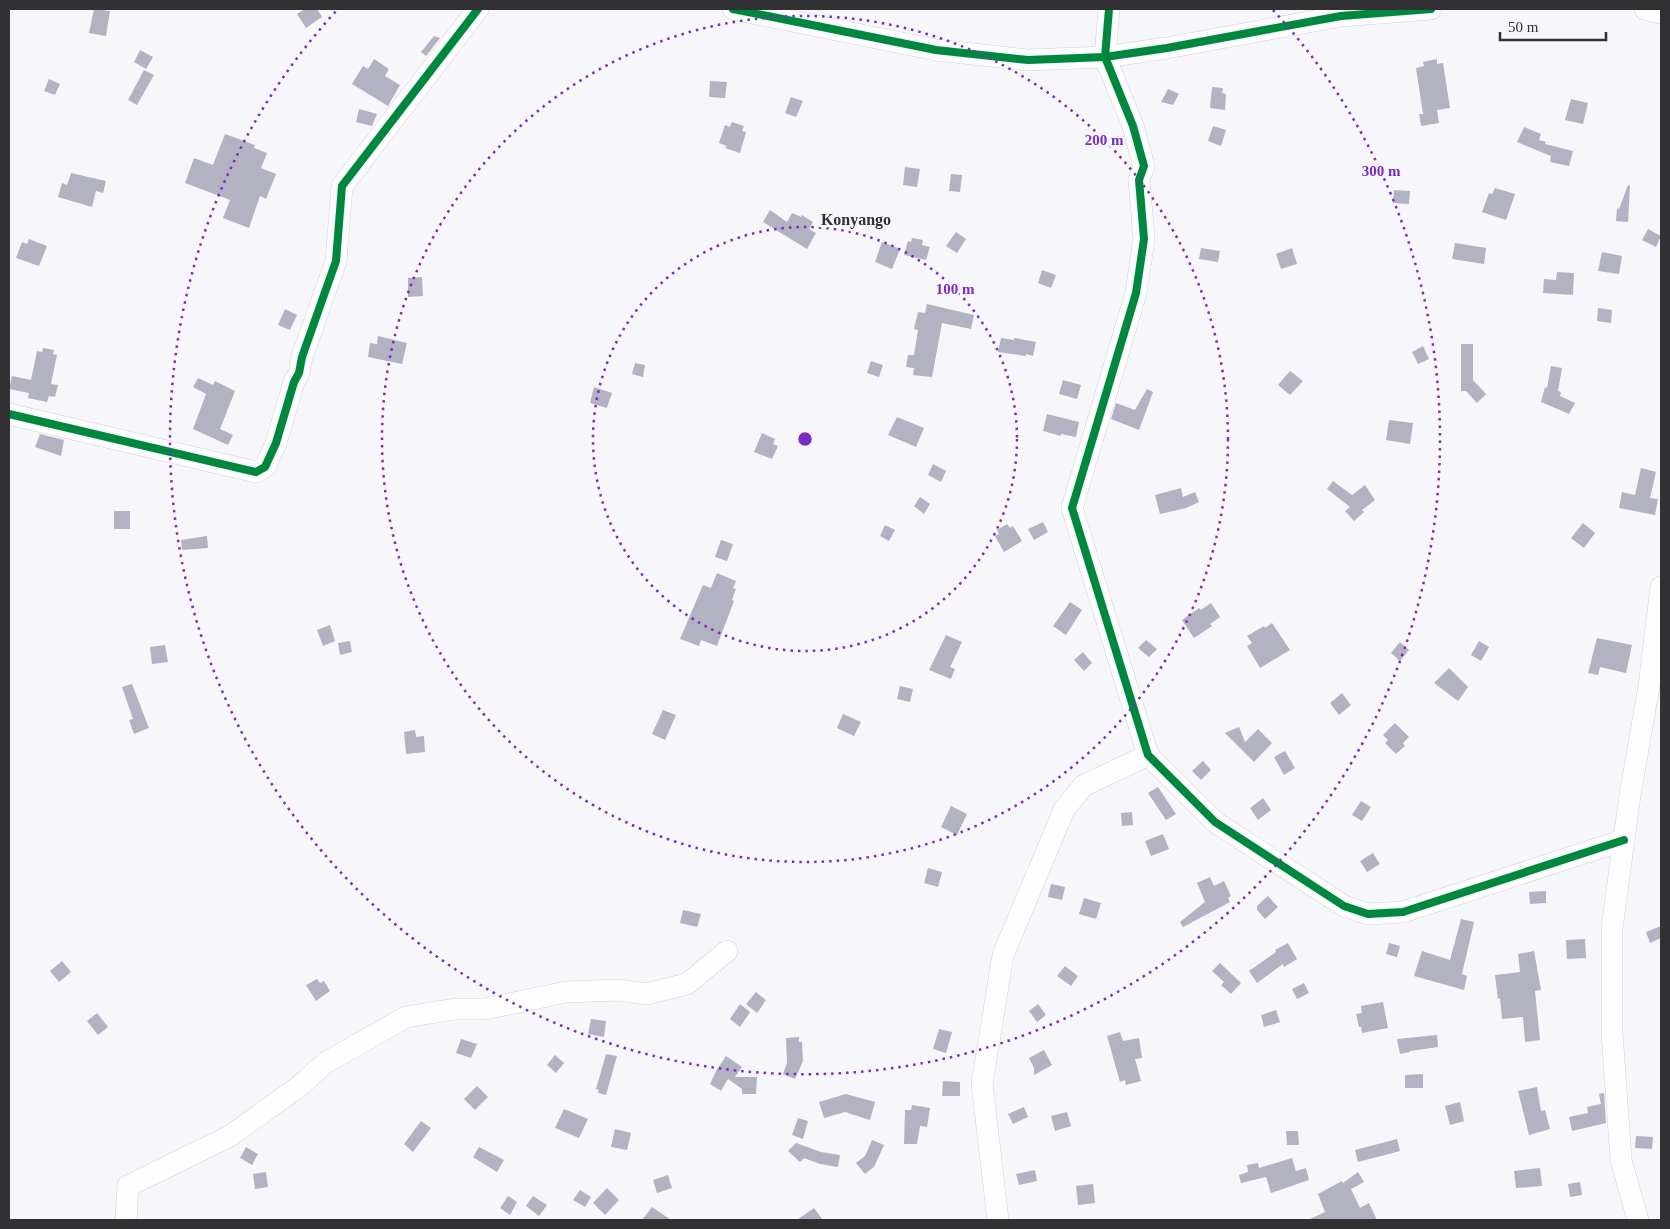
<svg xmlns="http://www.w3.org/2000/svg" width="1670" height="1229" font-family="Georgia,serif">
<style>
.building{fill:#b2b2c3}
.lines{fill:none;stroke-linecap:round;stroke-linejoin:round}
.minor-casing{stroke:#d2d2d6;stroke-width:22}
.minor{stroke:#fefefe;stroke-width:21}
.cycleway-casing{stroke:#f4f5fd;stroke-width:11}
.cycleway{stroke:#00873e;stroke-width:8}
.ring{fill:none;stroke:#7b2cbf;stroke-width:2.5;stroke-dasharray:2.5 5}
.labels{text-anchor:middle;stroke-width:5;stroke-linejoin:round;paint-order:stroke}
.neighbourhood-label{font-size:16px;font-weight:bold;fill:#313134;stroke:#f4f5fd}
.centre{fill:#7b2cbf;stroke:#f4f5fd;stroke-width:2.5}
.ring-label{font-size:15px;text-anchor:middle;font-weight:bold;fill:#7b2cbf;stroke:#f4f5fd;stroke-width:5;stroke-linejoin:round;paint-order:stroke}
</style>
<rect width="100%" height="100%" fill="#f6f6fb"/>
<g class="building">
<polygon points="94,9 110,11 106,36 89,33"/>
<polygon points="305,9 317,9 322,17 306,28 297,14"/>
<polygon points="434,36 440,38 426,56 421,52"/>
<polygon points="140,50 153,57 146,69 134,62"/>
<polygon points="374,59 389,69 385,76 400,85 388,106 352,84 363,66 368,69"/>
<polygon points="1437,59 1437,64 1443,63 1450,108 1437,110 1439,123 1421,126 1419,114 1423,114 1416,68 1424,66 1423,62"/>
<polygon points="144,70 154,75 137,105 128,100"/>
<polygon points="49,79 60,84 55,95 44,91"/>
<polygon points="710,81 727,82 725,98 709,97"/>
<polygon points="1212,87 1223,88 1222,93 1226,94 1225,110 1210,108"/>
<polygon points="1168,89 1179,94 1173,105 1161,102"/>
<polygon points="791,97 803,101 796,117 785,113"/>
<polygon points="1571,99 1588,103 1583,124 1565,120"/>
<polygon points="359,109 377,114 372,126 356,122"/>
<polygon points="732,122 744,126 742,131 746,132 740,153 725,148 727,146 719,143 725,125 730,127"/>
<polygon points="1213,126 1226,130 1221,146 1208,141"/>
<polygon points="1524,127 1541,134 1539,140 1546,142 1545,144 1573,151 1569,166 1550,162 1551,156 1517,142"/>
<polygon points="225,134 255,145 254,148 267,153 261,168 276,174 266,199 260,196 249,228 223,218 230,200 185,183 194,158 213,165"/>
<polygon points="905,167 920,169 917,187 903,185"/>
<polygon points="71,173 106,181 103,193 96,191 92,207 58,197 62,183 67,185"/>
<polygon points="951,174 962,175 960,192 949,191"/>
<polygon points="1628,185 1630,186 1628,222 1616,221 1617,208 1619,209"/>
<polygon points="1495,188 1515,194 1506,220 1482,212 1489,193 1492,194"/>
<polygon points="1394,190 1410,191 1409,204 1393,203"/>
<polygon points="770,210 787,222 792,213 801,217 802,215 813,222 809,229 816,233 807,249 763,222"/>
<polygon points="1648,229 1661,236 1656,247 1642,240"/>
<polygon points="956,232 966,239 957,253 946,246"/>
<polygon points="912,238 923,240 922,245 930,247 926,260 904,255 908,241 911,242"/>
<polygon points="29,239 47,246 39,266 16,258 22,242 27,244"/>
<polygon points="882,242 900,249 892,269 875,262"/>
<polygon points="1455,243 1486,248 1484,264 1452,259"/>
<polygon points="1201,248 1220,251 1218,262 1199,259"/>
<polygon points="1292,248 1297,264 1281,269 1276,254"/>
<polygon points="1602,252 1622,256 1619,274 1598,271"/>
<polygon points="1042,270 1056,275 1051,288 1038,283"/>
<polygon points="1557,272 1574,273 1573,295 1543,293 1544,279 1556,280"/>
<polygon points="422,277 423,296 408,297 408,278"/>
<polygon points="927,304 974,315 971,329 942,323 932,377 913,375 914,368 906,367 908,355 914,355 918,330 914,329 918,312 925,313"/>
<polygon points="1598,308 1612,310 1611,323 1597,321"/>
<polygon points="285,309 297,315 290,330 278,325"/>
<polygon points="378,336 407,343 402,364 368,357 370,343 377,344"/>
<polygon points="1001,338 1014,340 1014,338 1036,342 1033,356 1026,354 1026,356 998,352"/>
<polygon points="1461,344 1473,344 1473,380 1486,394 1477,403 1466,391 1461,391"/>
<polygon points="1423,346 1429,359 1418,364 1412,352"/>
<polygon points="43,348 54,350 53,354 57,355 51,384 58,385 55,397 49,396 47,402 28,398 29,393 9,389 12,376 31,380 37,351 42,352"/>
<polygon points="871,361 883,365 879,377 867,373"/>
<polygon points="635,363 645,365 643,377 632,374"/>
<polygon points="1551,366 1562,368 1558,391 1561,392 1560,396 1575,403 1569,414 1541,402 1545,387 1547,388"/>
<polygon points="1290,371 1303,381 1290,395 1278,385"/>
<polygon points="198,378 213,385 215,381 235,391 220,429 233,435 228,445 193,429 206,394 193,387"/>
<polygon points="1063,380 1081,385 1077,399 1059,394"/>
<polygon points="594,387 612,393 607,408 590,403"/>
<polygon points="1147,389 1153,392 1139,430 1111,419 1116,403 1135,410"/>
<polygon points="1047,414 1079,422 1076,437 1061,434 1061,436 1043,431"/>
<polygon points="897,417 924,428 916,447 888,435"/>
<polygon points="1389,420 1413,423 1410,444 1386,440"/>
<polygon points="762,433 775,439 773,444 778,446 772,459 754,452"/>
<polygon points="40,434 64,440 61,456 35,447"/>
<polygon points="933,464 946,471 941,482 928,475"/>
<polygon points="1641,468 1656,472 1650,498 1658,499 1655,515 1619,508 1622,492 1635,495"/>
<polygon points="1333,481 1352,495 1365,485 1375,500 1362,510 1364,512 1354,521 1345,511 1350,507 1327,489"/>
<polygon points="1181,488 1183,497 1195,492 1199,502 1186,508 1160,514 1155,495"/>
<polygon points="920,497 930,504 924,514 914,506"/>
<rect x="114" y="511" width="16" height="18"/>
<polygon points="1043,522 1048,532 1034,540 1028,529"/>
<polygon points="1583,523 1595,533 1584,548 1571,538"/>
<polygon points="1007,524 1010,528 1013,526 1022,541 1004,552 995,536 999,534 997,530"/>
<polygon points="885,525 895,530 889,541 880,536"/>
<polygon points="207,536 208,548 182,550 181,540"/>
<polygon points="721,540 733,544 727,561 715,557"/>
<polygon points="717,573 736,581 733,588 736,589 732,600 734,601 717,646 701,640 699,646 680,639 703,585 711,588"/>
<polygon points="1070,602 1082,610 1066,635 1053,626"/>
<polygon points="1211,603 1220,617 1210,624 1212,626 1194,638 1182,620 1199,608 1201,610"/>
<polygon points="1272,623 1290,650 1260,668 1247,646 1252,643 1247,636 1264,626 1265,628"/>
<polygon points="330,625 335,641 323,646 317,630"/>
<polygon points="946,635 962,642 950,667 955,669 951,679 929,670"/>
<polygon points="1597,638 1632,645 1626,673 1600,667 1598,675 1588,673"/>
<polygon points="1146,640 1157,649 1149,657 1138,648"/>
<polygon points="350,641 352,652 340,655 338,643"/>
<polygon points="1479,641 1489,647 1481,661 1471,655"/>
<polygon points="1400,642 1409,650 1400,661 1391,653"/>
<polygon points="165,645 168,662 152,664 150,647"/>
<polygon points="1083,652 1092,663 1084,671 1074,660"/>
<polygon points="1449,668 1468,687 1458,701 1434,683"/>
<polygon points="132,684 149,728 134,734 129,720 133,719 122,687"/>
<polygon points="900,686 913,689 910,702 897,699"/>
<polygon points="1342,693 1351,705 1339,715 1330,703"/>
<polygon points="663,710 676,715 665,740 652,734"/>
<polygon points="843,714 861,722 854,736 837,728"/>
<polygon points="1395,723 1409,737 1403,743 1405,746 1396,754 1385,743 1388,740 1383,735"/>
<polygon points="1239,727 1245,742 1258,729 1272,743 1254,762 1225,733"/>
<polygon points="415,730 416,737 424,736 425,752 406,754 404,732"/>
<polygon points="1285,751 1295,768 1284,775 1274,757"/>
<polygon points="1203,761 1211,770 1201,780 1192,771"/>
<polygon points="1158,787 1176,814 1166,820 1148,793"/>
<polygon points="1263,798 1271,810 1258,820 1250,808"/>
<polygon points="1361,801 1371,807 1362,821 1352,815"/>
<polygon points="951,806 967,814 957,835 941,827"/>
<polygon points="1132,812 1133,825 1122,826 1121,813"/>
<polygon points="1163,834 1169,849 1151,856 1145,841"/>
<polygon points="1373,853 1380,864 1367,872 1360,861"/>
<polygon points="928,868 942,872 938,887 924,883"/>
<polygon points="1210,877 1214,886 1224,881 1231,896 1228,898 1230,902 1183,927 1180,922 1205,902 1197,883"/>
<polygon points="1051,884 1065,887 1062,900 1048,897"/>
<polygon points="1546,891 1546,903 1530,904 1529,892"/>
<polygon points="1268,896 1278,907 1265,919 1257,910 1257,906"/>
<polygon points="1084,898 1101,903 1096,919 1079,914"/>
<polygon points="683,910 701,914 697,927 680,923"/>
<polygon points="1461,919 1474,922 1462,974 1467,976 1464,990 1414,976 1422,951 1450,960"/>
<polygon points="1661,926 1661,938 1650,943 1646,932"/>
<polygon points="1585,939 1586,958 1567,959 1566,940"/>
<polygon points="1288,943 1297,959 1284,967 1283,964 1257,983 1249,971 1276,952 1275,950"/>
<polygon points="1389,943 1400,946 1397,957 1386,954"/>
<polygon points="1534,951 1541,990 1535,991 1540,1040 1525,1042 1523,1017 1502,1019 1500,998 1498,999 1495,975 1520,972 1518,954"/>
<polygon points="62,961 71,972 59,982 50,971"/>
<polygon points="1220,963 1241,983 1231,994 1221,985 1224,982 1212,971"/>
<polygon points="1065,966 1078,976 1071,986 1057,976"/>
<polygon points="317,979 320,983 324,981 330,991 316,1001 306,985"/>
<polygon points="1304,983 1309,993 1297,999 1292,989"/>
<polygon points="756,992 766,1000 757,1013 746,1004"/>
<polygon points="1383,1002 1388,1028 1362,1033 1361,1027 1359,1027 1356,1014 1362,1013 1361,1006"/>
<polygon points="740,1004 750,1012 740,1027 730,1019"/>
<polygon points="1038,1004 1046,1015 1037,1022 1029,1011"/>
<polygon points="1276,1010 1280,1022 1264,1027 1261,1015"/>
<polygon points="97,1013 108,1027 98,1035 87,1021"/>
<polygon points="591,1019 606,1021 604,1037 588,1034"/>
<polygon points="939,1029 952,1032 946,1053 933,1049"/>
<polygon points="1120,1032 1123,1041 1139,1038 1142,1058 1135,1059 1141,1081 1126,1085 1125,1080 1120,1082 1107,1036"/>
<polygon points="1437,1035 1438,1047 1410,1051 1410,1052 1400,1054 1397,1039"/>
<polygon points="799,1037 799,1042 802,1042 803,1061 795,1079 783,1074 787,1063 786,1038"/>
<polygon points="461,1039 477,1044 471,1058 456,1053"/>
<polygon points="1044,1050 1052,1065 1034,1075 1034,1068 1029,1058"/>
<polygon points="606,1054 617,1056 606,1095 598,1093 599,1090 596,1089"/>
<polygon points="555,1055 564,1063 556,1073 547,1065"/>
<polygon points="726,1056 742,1067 735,1077 757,1077 756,1094 742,1094 742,1089 728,1079 721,1091 710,1084 716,1071"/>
<polygon points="1423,1074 1423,1088 1405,1088 1405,1075"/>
<polygon points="943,1081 960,1082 960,1096 942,1096"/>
<polygon points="477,1086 488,1097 475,1110 464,1099"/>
<polygon points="1537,1087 1541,1111 1545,1110 1550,1129 1529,1135 1518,1091"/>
<polygon points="1604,1093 1606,1123 1572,1131 1569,1117 1588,1113 1587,1107 1601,1104 1599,1094"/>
<polygon points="846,1094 875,1102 870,1120 845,1112 824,1118 819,1102"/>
<polygon points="1460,1102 1464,1121 1450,1125 1445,1106"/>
<polygon points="912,1105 930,1108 927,1127 920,1126 917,1144 904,1144 905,1110 911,1110"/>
<polygon points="1024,1107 1028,1117 1013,1124 1008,1114"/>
<polygon points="564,1109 588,1119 579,1138 555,1128"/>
<polygon points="1067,1112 1071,1126 1055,1131 1051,1116"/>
<polygon points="798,1118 808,1121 803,1139 792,1135"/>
<polygon points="421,1121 431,1128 413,1152 404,1144"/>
<polygon points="615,1129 631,1133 627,1150 611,1147"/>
<polygon points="1286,1131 1298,1131 1299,1145 1287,1145"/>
<polygon points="1636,1136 1653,1137 1652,1149 1635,1148"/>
<polygon points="1397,1139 1400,1151 1358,1162 1355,1150"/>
<polygon points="872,1140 884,1145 874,1167 865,1174 856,1163 865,1156"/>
<polygon points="796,1143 821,1152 840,1155 838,1167 820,1164 804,1158 800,1162 788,1151"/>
<polygon points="246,1147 258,1154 252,1165 240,1158"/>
<polygon points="479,1147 504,1160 497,1172 473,1157"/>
<polygon points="1292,1158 1296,1171 1306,1168 1309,1180 1271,1193 1266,1177 1241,1183 1239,1175 1248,1172 1247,1165 1258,1163 1259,1168"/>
<polygon points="1540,1168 1542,1186 1516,1188 1514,1171"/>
<polygon points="1035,1170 1037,1181 1019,1185 1016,1174"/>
<polygon points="266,1172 268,1187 255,1189 253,1174"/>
<polygon points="1358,1172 1364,1182 1351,1189 1360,1208 1369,1203 1377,1220 1308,1220 1325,1212 1318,1194 1342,1181 1343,1183"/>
<polygon points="668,1175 672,1188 657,1193 653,1180"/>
<polygon points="1580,1182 1582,1195 1570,1197 1568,1184"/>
<polygon points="1093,1184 1095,1203 1078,1205 1076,1186"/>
<polygon points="607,1188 619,1200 605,1215 593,1203"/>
<polygon points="580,1190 591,1197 585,1207 573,1200"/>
<polygon points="508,1196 517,1202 510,1215 500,1208"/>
<polygon points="533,1196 547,1205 539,1216 526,1206"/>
<polygon points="652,1207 671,1220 642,1220"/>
<polygon points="814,1208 823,1220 797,1220"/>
</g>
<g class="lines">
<defs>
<g id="minor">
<polyline points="733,9 936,50 1028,60 1105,57 1167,48 1341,16 1431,9"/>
<polyline points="1109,9 1105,57 1133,126 1144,166 1139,180 1144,239 1136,293 1072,508 1148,755 1215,822 1344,906 1368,914 1403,912 1624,840"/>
<polyline points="1645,9 1661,13"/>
<polyline points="9,414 256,472 265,467 276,443 294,382 299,373 302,357 336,261 342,186 478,9"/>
<polyline points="126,1220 128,1186 230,1136 301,1085 325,1063 406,1017 455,1009 485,1009 566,992 619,990 646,994 687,984 727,951"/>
<polyline points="998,1220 982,1084 1003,955 1064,810 1083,786 1148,755"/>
<polyline points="1638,1220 1621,1160 1612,1033 1612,928 1630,795 1649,686 1661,587"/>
</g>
</defs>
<use href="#minor" class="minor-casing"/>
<use href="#minor" class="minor"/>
<defs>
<g id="cycleway">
<polyline points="733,9 936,50 1028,60 1105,57 1167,48 1341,16 1431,9"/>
<polyline points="1109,9 1105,57 1133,126 1144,166 1139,180 1144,239 1136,293 1072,508 1148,755 1215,822 1344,906 1368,914 1403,912 1624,840"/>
<polyline points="9,414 256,472 265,467 276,443 294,382 299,373 302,357 336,261 342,186 478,9"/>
</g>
</defs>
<use href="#cycleway" class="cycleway-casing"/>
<use href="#cycleway" class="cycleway"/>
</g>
<g class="ring">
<circle cx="805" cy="439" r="212"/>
<circle cx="805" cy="439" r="423"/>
<path d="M1273 10A635 635 0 1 1 337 10"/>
</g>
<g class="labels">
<g class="neighbourhood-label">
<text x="856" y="225">Konyango</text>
</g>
</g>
<circle cx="805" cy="439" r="8" class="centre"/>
<g class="ring-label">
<text x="1104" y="145">200 m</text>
<text x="1381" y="176">300 m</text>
<text x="955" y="294">100 m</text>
</g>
<rect width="1670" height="1229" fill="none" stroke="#313134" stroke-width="20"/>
<path d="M1500 32v8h106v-8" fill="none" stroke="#313134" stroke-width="2.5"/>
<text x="1508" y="32" font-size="15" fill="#313134" stroke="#f4f5fd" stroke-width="4" paint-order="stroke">50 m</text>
</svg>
